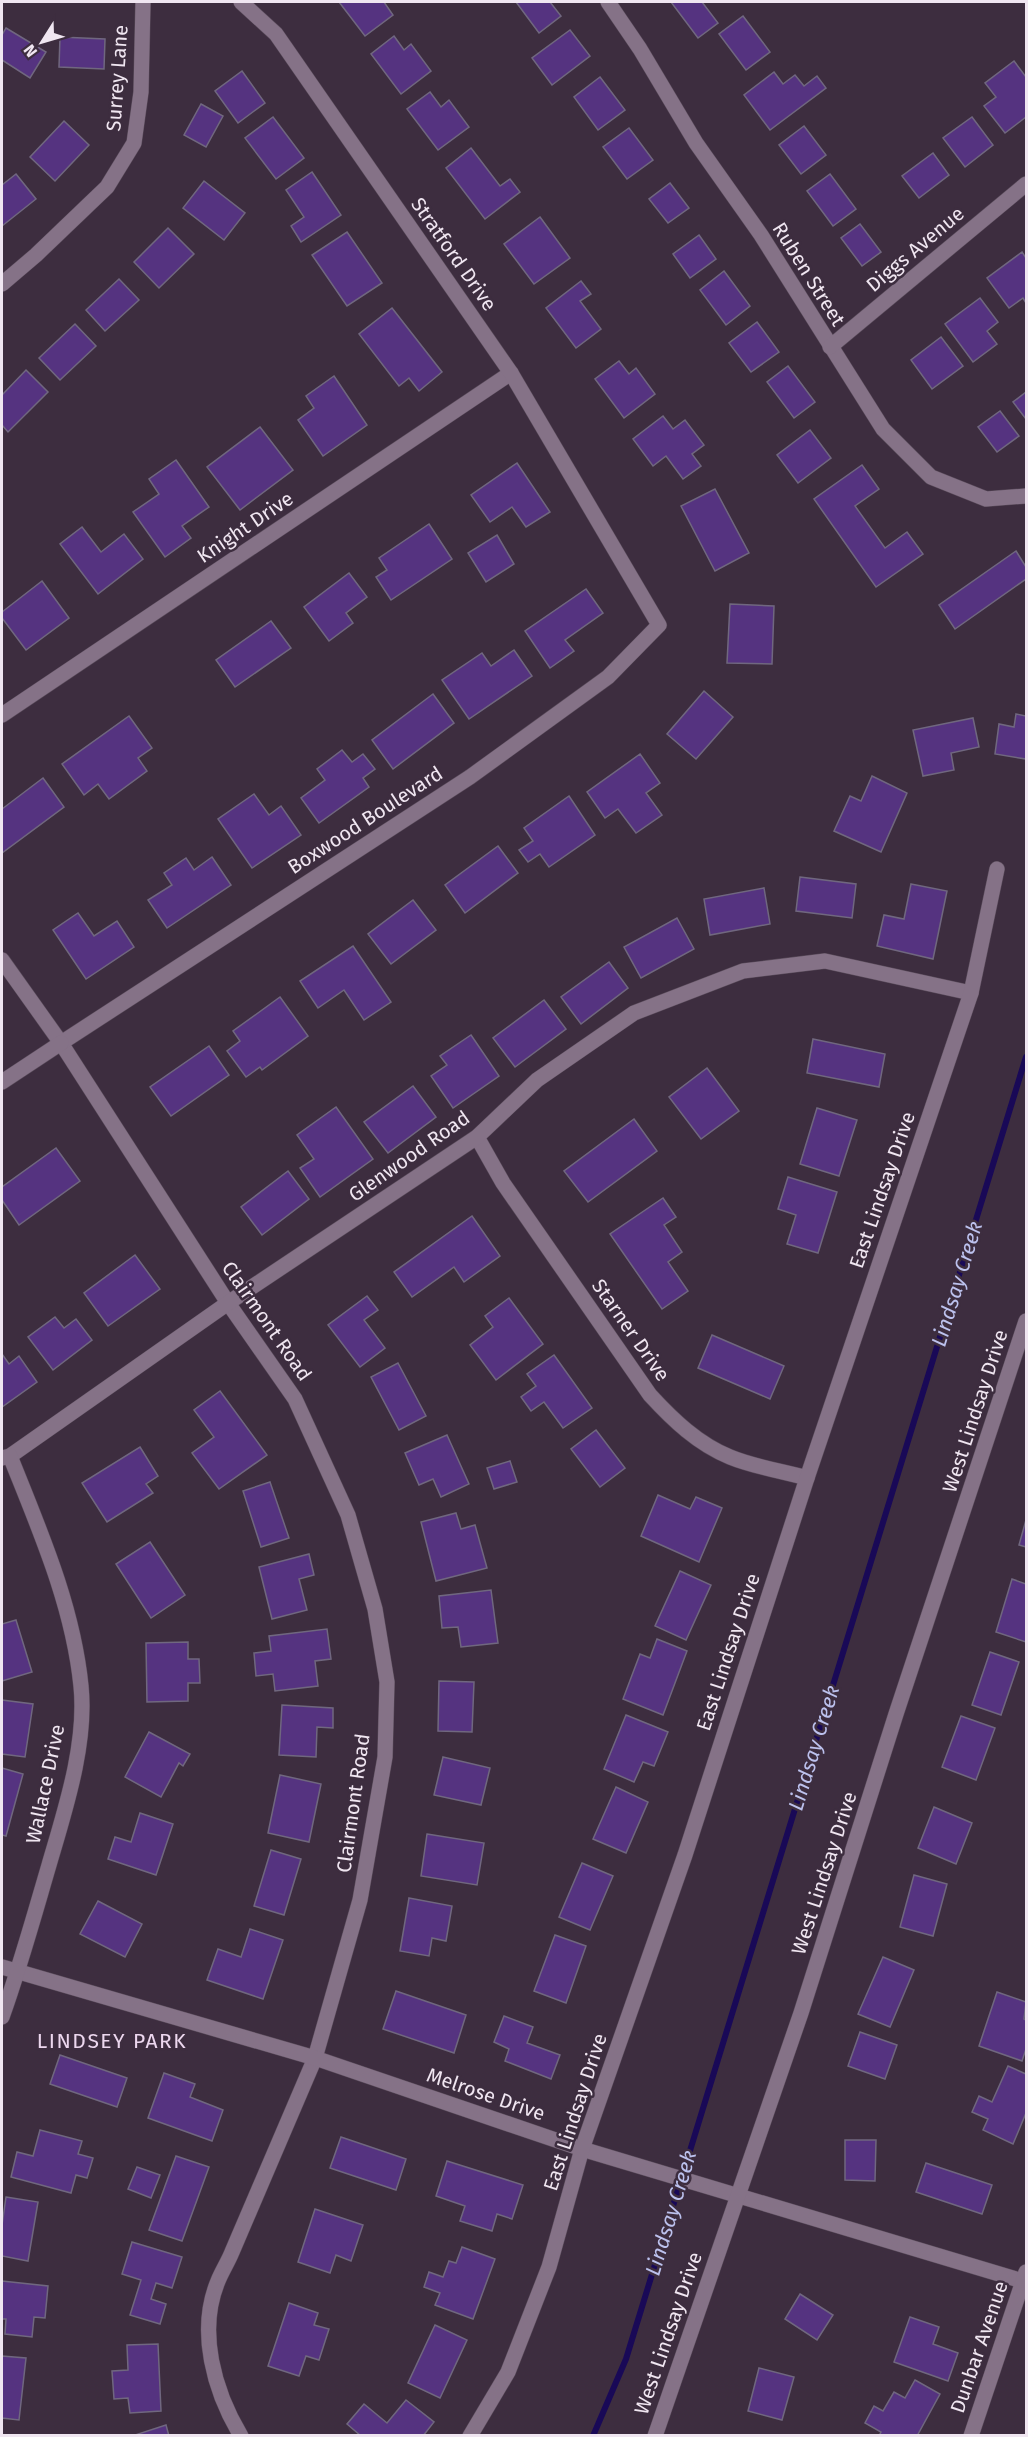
<svg xmlns="http://www.w3.org/2000/svg" width="1028" height="2437" font-family="'Fira Sans',sans-serif">
<style>
.lines{fill:none;stroke-linecap:round;stroke-linejoin:round}
.stream{stroke:#190957;stroke-width:6}
.building{fill:#553380;stroke:#70677f;stroke-width:1.5}
.street-casing{stroke:#594b5a;stroke-width:16}
.secondary-casing{stroke:#594b5a;stroke-width:16}
.street{stroke:#857287;stroke-width:15}
.secondary{stroke:#857287;stroke-width:15}
.labels{text-anchor:middle;stroke-width:5;stroke-linejoin:round;paint-order:stroke}
.street-label{font-size:20px;fill:#f0e6f1;stroke:#3d2d3f}
.water-label{font-size:21px;font-style:italic;fill:#bcc1ed;stroke:#3d2d3f}
.neighbourhood-label{font-size:21px;letter-spacing:1.5px;fill:#ecd7ee;stroke:#3d2d3f}
</style>
<rect width="100%" height="100%" fill="#3d2d3f"/>
<g class="lines">
<polyline class="stream" points="593,2436 626,2359 1026,1057"/>
</g>
<g class="building">
<polygon points="339,2 384,2 393,15 365,36"/>
<polygon points="516,2 550,2 561,16 539,33"/>
<polygon points="671,2 702,2 718,23 698,38"/>
<polygon points="743,16 770,52 746,70 719,34"/>
<polygon points="6,28 46,52 30,78 2,60 2,35"/>
<polygon points="570,30 590,56 552,85 532,58"/>
<polygon points="394,36 404,50 411,44 431,71 401,94 371,54"/>
<polygon points="60,37 105,39 104,69 59,67"/>
<polygon points="1014,61 1026,77 1026,117 1005,133 984,106 996,97 985,83"/>
<polygon points="242,71 265,103 238,123 215,91"/>
<polygon points="774,72 783,84 795,75 804,86 817,76 826,88 770,130 744,95"/>
<polygon points="600,77 625,110 598,130 574,97"/>
<polygon points="430,92 441,107 449,100 469,127 438,150 407,109"/>
<polygon points="201,104 223,116 206,147 184,135"/>
<polygon points="273,117 304,158 276,179 245,138"/>
<polygon points="972,117 993,145 965,167 943,138"/>
<polygon points="64,121 89,145 55,181 30,157"/>
<polygon points="804,126 826,155 801,174 779,145"/>
<polygon points="629,128 653,160 627,179 603,147"/>
<polygon points="471,148 500,186 510,179 520,192 485,219 446,168"/>
<polygon points="933,153 949,175 919,198 902,176"/>
<polygon points="312,172 341,215 301,242 291,226 304,217 286,190"/>
<polygon points="16,174 36,199 2,226 2,185"/>
<polygon points="830,174 856,209 833,226 807,191"/>
<polygon points="204,181 245,213 224,240 183,208"/>
<polygon points="670,183 689,208 668,223 649,199"/>
<polygon points="540,217 570,258 534,284 504,244"/>
<polygon points="860,224 881,252 862,266 841,238"/>
<polygon points="168,228 194,254 159,288 134,262"/>
<polygon points="347,232 382,283 347,306 312,255"/>
<polygon points="699,235 716,259 690,278 673,254"/>
<polygon points="1022,252 1026,258 1026,303 1023,298 1009,308 987,278"/>
<polygon points="724,271 750,306 726,325 700,290"/>
<polygon points="119,279 139,300 105,331 86,310"/>
<polygon points="581,281 591,294 580,301 601,329 576,348 546,308"/>
<polygon points="980,298 998,322 987,331 997,344 973,362 945,324"/>
<polygon points="392,308 442,372 419,391 409,378 399,386 359,334"/>
<polygon points="757,322 779,352 751,372 729,343"/>
<polygon points="75,324 96,346 60,380 39,358"/>
<polygon points="941,337 963,366 932,389 911,360"/>
<polygon points="619,361 629,374 636,368 655,394 624,418 595,379"/>
<polygon points="788,366 815,402 794,418 767,382"/>
<polygon points="26,370 48,392 8,432 2,425 2,395"/>
<polygon points="334,376 367,425 323,456 298,420 314,408 306,396"/>
<polygon points="1026,392 1026,419 1013,402"/>
<polygon points="1000,411 1019,436 997,452 978,427"/>
<polygon points="663,416 673,429 685,420 704,445 692,454 701,466 683,479 666,456 653,466 633,439"/>
<polygon points="260,427 293,470 240,510 207,467"/>
<polygon points="810,430 831,458 798,483 777,455"/>
<polygon points="176,460 209,507 182,526 191,538 165,557 133,512 159,494 149,479"/>
<polygon points="517,463 550,512 526,527 512,507 490,522 471,495"/>
<polygon points="862,465 879,489 855,506 885,548 907,532 923,554 876,587 814,499"/>
<polygon points="715,489 749,553 715,571 681,506"/>
<polygon points="429,524 452,559 391,600 376,577 387,570 379,558"/>
<polygon points="82,527 101,552 124,534 143,559 98,594 60,544"/>
<polygon points="497,535 514,564 486,582 468,553"/>
<polygon points="1016,551 1026,567 1026,579 955,629 939,605"/>
<polygon points="349,573 367,597 346,613 353,623 329,641 304,607"/>
<polygon points="42,581 69,618 26,650 2,618 2,612"/>
<polygon points="586,589 603,613 565,640 574,651 550,668 525,631"/>
<polygon points="730,604 774,606 772,664 727,663"/>
<polygon points="271,621 291,648 235,687 216,660"/>
<polygon points="514,650 532,676 469,719 442,680 482,653 491,666"/>
<polygon points="704,691 733,717 696,759 667,734"/>
<polygon points="433,694 454,723 393,769 372,740"/>
<polygon points="1016,714 1026,716 1026,759 995,754 999,724 1014,727"/>
<polygon points="129,716 152,748 138,758 147,771 109,799 98,784 84,795 62,764"/>
<polygon points="973,718 979,747 951,753 954,770 923,776 913,730"/>
<polygon points="342,750 352,762 363,754 375,769 363,778 369,787 319,823 301,798 325,780 317,769"/>
<polygon points="640,754 660,783 646,793 662,815 636,833 618,809 605,818 587,792"/>
<polygon points="872,776 907,793 881,852 834,831 850,796 861,801"/>
<polygon points="43,778 64,807 2,853 2,809"/>
<polygon points="254,794 269,815 281,806 301,835 252,868 218,819"/>
<polygon points="569,796 595,835 549,867 540,854 528,862 519,850 533,841 524,828"/>
<polygon points="498,846 518,873 465,913 445,885"/>
<polygon points="212,857 231,885 167,928 148,900 172,885 164,873 186,858 194,870"/>
<polygon points="800,877 856,884 852,918 796,911"/>
<polygon points="911,884 947,891 933,959 877,946 884,915 904,919"/>
<polygon points="764,888 770,924 710,935 704,899"/>
<polygon points="413,900 436,930 391,964 368,934"/>
<polygon points="78,913 94,936 117,921 134,947 86,979 53,930"/>
<polygon points="677,918 694,949 641,978 624,947"/>
<polygon points="353,946 391,1002 364,1020 344,990 318,1008 300,981"/>
<polygon points="609,962 628,988 581,1024 561,997"/>
<polygon points="280,997 308,1036 262,1070 260,1067 246,1077 227,1051 240,1041 233,1031"/>
<polygon points="544,1000 566,1029 515,1067 493,1038"/>
<polygon points="471,1035 499,1076 453,1108 431,1076 447,1065 440,1056"/>
<polygon points="813,1039 885,1054 879,1087 807,1073"/>
<polygon points="209,1046 229,1075 171,1116 150,1087"/>
<polygon points="707,1068 739,1111 701,1139 669,1097"/>
<polygon points="413,1086 436,1117 388,1153 364,1122"/>
<polygon points="336,1107 373,1159 320,1197 300,1168 314,1159 297,1135"/>
<polygon points="817,1108 857,1120 839,1176 800,1164"/>
<polygon points="634,1119 657,1151 588,1202 564,1171"/>
<polygon points="56,1148 80,1181 19,1225 2,1200 2,1187"/>
<polygon points="288,1171 309,1199 262,1235 241,1207"/>
<polygon points="788,1177 837,1192 818,1253 787,1244 796,1215 778,1209"/>
<polygon points="663,1198 676,1217 664,1225 682,1252 668,1262 688,1291 662,1309 610,1234"/>
<polygon points="472,1216 500,1256 464,1282 454,1267 412,1297 394,1272"/>
<polygon points="135,1255 160,1289 108,1326 84,1293"/>
<polygon points="367,1296 378,1310 364,1320 385,1348 360,1367 328,1325"/>
<polygon points="509,1298 543,1344 496,1380 470,1345 493,1327 485,1316"/>
<polygon points="55,1317 64,1328 76,1319 92,1340 53,1370 28,1337"/>
<polygon points="712,1335 784,1366 770,1399 698,1368"/>
<polygon points="2,1354 9,1364 19,1356 37,1382 2,1407"/>
<polygon points="554,1355 592,1408 563,1428 544,1402 531,1411 521,1397 536,1386 527,1374"/>
<polygon points="398,1363 426,1416 399,1430 371,1377"/>
<polygon points="220,1391 267,1455 219,1489 192,1453 214,1437 194,1410"/>
<polygon points="596,1430 625,1468 600,1487 571,1449"/>
<polygon points="447,1435 469,1484 441,1497 433,1479 419,1485 405,1453"/>
<polygon points="140,1447 158,1476 146,1484 153,1493 107,1522 82,1483"/>
<polygon points="510,1461 517,1482 494,1489 487,1468"/>
<polygon points="270,1482 289,1538 261,1547 243,1491"/>
<polygon points="658,1495 690,1509 696,1497 722,1508 699,1562 641,1536"/>
<polygon points="456,1513 461,1529 475,1525 487,1568 436,1581 421,1522"/>
<polygon points="1026,1520 1026,1547 1019,1545"/>
<polygon points="150,1542 185,1595 151,1618 116,1564"/>
<polygon points="309,1554 314,1575 299,1579 307,1610 272,1619 259,1567"/>
<polygon points="680,1571 711,1585 686,1640 655,1626"/>
<polygon points="1012,1579 1026,1584 1026,1642 996,1632"/>
<polygon points="491,1590 498,1643 461,1647 458,1627 442,1628 439,1596"/>
<polygon points="16,1620 32,1672 2,1681 2,1624"/>
<polygon points="327,1629 331,1659 315,1661 318,1686 275,1691 273,1674 256,1676 254,1653 271,1651 269,1636"/>
<polygon points="657,1639 687,1651 663,1715 623,1699 640,1654 650,1658"/>
<polygon points="188,1642 188,1659 199,1659 200,1683 188,1683 188,1701 147,1702 146,1643"/>
<polygon points="990,1652 1019,1662 1001,1715 972,1705"/>
<polygon points="439,1681 474,1682 472,1732 438,1731"/>
<polygon points="2,1700 33,1704 25,1757 2,1754"/>
<polygon points="282,1705 333,1708 333,1728 317,1727 316,1757 279,1755"/>
<polygon points="626,1715 668,1732 654,1766 643,1762 634,1782 604,1769"/>
<polygon points="961,1716 995,1728 976,1780 942,1767"/>
<polygon points="149,1732 190,1754 183,1766 179,1763 161,1797 125,1777"/>
<polygon points="443,1757 490,1768 481,1805 434,1795"/>
<polygon points="2,1768 23,1774 6,1836 2,1835"/>
<polygon points="280,1775 321,1784 309,1842 268,1833"/>
<polygon points="616,1787 648,1802 626,1853 593,1839"/>
<polygon points="934,1807 972,1823 956,1864 918,1848"/>
<polygon points="140,1813 173,1824 156,1875 108,1859 115,1837 131,1842"/>
<polygon points="427,1834 484,1843 477,1885 421,1876"/>
<polygon points="271,1850 301,1859 284,1915 254,1906"/>
<polygon points="582,1863 613,1876 590,1930 559,1917"/>
<polygon points="914,1875 947,1884 933,1936 900,1927"/>
<polygon points="409,1898 452,1906 446,1941 432,1938 429,1956 400,1951"/>
<polygon points="98,1901 142,1924 125,1957 80,1934"/>
<polygon points="250,1929 283,1940 263,1999 207,1980 218,1949 241,1957"/>
<polygon points="555,1935 586,1946 566,2003 534,1991"/>
<polygon points="883,1957 914,1970 890,2027 858,2014"/>
<polygon points="396,1991 466,2015 454,2053 383,2029"/>
<polygon points="997,1992 1026,2002 1024,2019 1026,2020 1026,2049 1022,2061 979,2046"/>
<polygon points="504,2016 533,2027 527,2043 560,2055 551,2079 505,2061 509,2049 494,2042"/>
<polygon points="860,2032 897,2045 885,2079 848,2066"/>
<polygon points="60,2055 127,2078 117,2107 50,2084"/>
<polygon points="1008,2066 1026,2074 1026,2113 1013,2144 983,2130 988,2119 972,2112 979,2096 992,2102"/>
<polygon points="164,2073 195,2084 190,2097 223,2110 212,2141 148,2118"/>
<polygon points="40,2130 82,2141 78,2154 93,2158 87,2178 76,2175 71,2193 11,2177 17,2152 33,2156"/>
<polygon points="341,2137 406,2159 396,2190 330,2168"/>
<polygon points="845,2140 876,2140 875,2181 845,2180"/>
<polygon points="176,2156 209,2167 182,2241 149,2230"/>
<polygon points="447,2161 523,2185 512,2219 497,2214 492,2231 460,2221 465,2206 436,2196"/>
<polygon points="926,2163 992,2185 982,2214 916,2192"/>
<polygon points="137,2167 160,2175 151,2198 128,2189"/>
<polygon points="6,2197 38,2202 28,2261 2,2256 2,2225"/>
<polygon points="315,2209 363,2225 351,2261 336,2255 330,2273 298,2262"/>
<polygon points="132,2242 182,2257 172,2288 156,2283 151,2299 166,2304 160,2324 130,2315 141,2280 122,2274"/>
<polygon points="462,2247 495,2259 473,2319 435,2305 440,2293 424,2287 429,2272 443,2277 449,2261 456,2263"/>
<polygon points="2,2281 48,2286 45,2318 34,2317 32,2337 5,2334 6,2319 2,2319"/>
<polygon points="800,2294 833,2315 817,2340 785,2319"/>
<polygon points="289,2303 318,2313 314,2325 329,2329 319,2360 306,2356 299,2376 268,2366"/>
<polygon points="910,2317 939,2327 933,2344 958,2353 948,2381 894,2362"/>
<polygon points="435,2325 467,2340 440,2398 408,2383"/>
<polygon points="158,2344 161,2411 130,2413 128,2398 114,2399 112,2371 128,2370 127,2345"/>
<polygon points="2,2356 26,2358 19,2420 2,2418"/>
<polygon points="759,2368 794,2377 782,2420 748,2411"/>
<polygon points="915,2380 940,2394 917,2436 879,2436 881,2432 865,2423 874,2406 883,2411 894,2392 905,2398"/>
<polygon points="406,2400 434,2422 423,2436 361,2436 347,2424 364,2404 387,2423"/>
<polygon points="166,2425 169,2436 136,2436 135,2435"/>
</g>
<g class="lines">
<defs>
<g id="street">
<polyline points="608,2 640,49 696,143 761,235 883,429 931,477 986,499 1026,496"/>
<polyline points="2,284 36,255 107,187 134,143 141,92 143,2"/>
<polyline points="830,347 1026,184"/>
<polyline points="2,715 511,373"/>
<path d="M2,960L61,1043L228,1303L295,1399L348,1515L375,1609L387,1682L385,1757L360,1900L315,2058L232,2252C228,2262 222,2271 218,2281C197,2331 214,2391 241,2436"/>
<polyline points="61,1043 470,777 608,677 659,625 511,373 276,34 241,2"/>
<path d="M477,1137L503,1183L650,1395C673,1420 698,1444 730,1457C754,1467 782,1471 807,1478"/>
<polyline points="2,1458 10,1456 228,1303 477,1137 537,1080 634,1013 743,971 825,961 971,993"/>
<polyline points="2,1967 315,2058 582,2149 1026,2282"/>
<path d="M2,2017C20,1967 34,1916 49,1865C65,1810 87,1744 81,1686C73,1606 40,1531 10,1456"/>
<polyline points="470,2436 508,2372 549,2267 582,2149 685,1855 807,1478 971,993 997,869"/>
<polyline points="655,2436 801,2013 896,1714 1026,1321"/>
<polyline points="971,2436 1026,2272"/>
</g>
<polyline id="secondary" points="2,1082 61,1043"/>
</defs>
<use href="#street" class="street-casing"/>
<use href="#secondary" class="secondary-casing"/>
<use href="#street" class="street"/>
<use href="#secondary" class="secondary"/>
</g>
<g class="labels">
<g class="street-label">
<text transform="translate(117 78) rotate(-86)" y="7">Surrey Lane</text>
<text transform="translate(915 249) rotate(-40)" y="7">Diggs Avenue</text>
<text transform="translate(454 254) rotate(55)" y="7">Stratford Drive</text>
<text transform="translate(809 274) rotate(58)" y="7">Ruben Street</text>
<text transform="translate(245 527) rotate(-34)" y="7">Knight Drive</text>
<text transform="translate(365 820) rotate(-33)" y="7">Boxwood Boulevard</text>
<text transform="translate(409 1156) rotate(-35)" y="7">Glenwood Road</text>
<text transform="translate(882 1190) rotate(-71)" y="7">East Lindsay Drive</text>
<text transform="translate(267 1321) rotate(55)" y="7">Clairmont Road</text>
<text transform="translate(631 1330) rotate(55)" y="7">Starner Drive</text>
<text transform="translate(975 1411) rotate(-72)" y="7">West Lindsay Drive</text>
<text transform="translate(728 1652) rotate(-72)" y="7">East Lindsay Drive</text>
<text transform="translate(45 1784) rotate(-78)" y="7">Wallace Drive</text>
<text transform="translate(353 1803) rotate(-82)" y="7">Clairmont Road</text>
<text transform="translate(824 1873) rotate(-72)" y="7">West Lindsay Drive</text>
<text transform="translate(486 2094) rotate(19)" y="7">Melrose Drive</text>
<text transform="translate(575 2112) rotate(-72)" y="7">East Lindsay Drive</text>
<text transform="translate(668 2333) rotate(-71)" y="7">West Lindsay Drive</text>
<text transform="translate(979 2347) rotate(-71)" y="7">Dunbar Avenue</text>
</g>
<g class="water-label">
<text transform="translate(957 1284) rotate(-73)" y="7">Lindsay Creek</text>
<text transform="translate(814 1748) rotate(-73)" y="7">Lindsay Creek</text>
<text transform="translate(671 2213) rotate(-73)" y="7">Lindsay Creek</text>
</g>
<g class="neighbourhood-label">
<text x="112" y="2048">LINDSEY PARK</text>
</g>
</g>
<rect width="1028" height="2437" fill="none" stroke="#f0e6f1" stroke-width="6"/>
<g transform="translate(42 42) rotate(233)" stroke="#3d2d3f" stroke-width="4.5" paint-order="stroke">
<path d="M0-4.5L10 22L0 15L-10 22Z" fill="#f0e6f1"/>
<text y="-9" font-size="16" font-weight="bold" text-anchor="middle" fill="#f0e6f1">N</text>
</g>
</svg>
